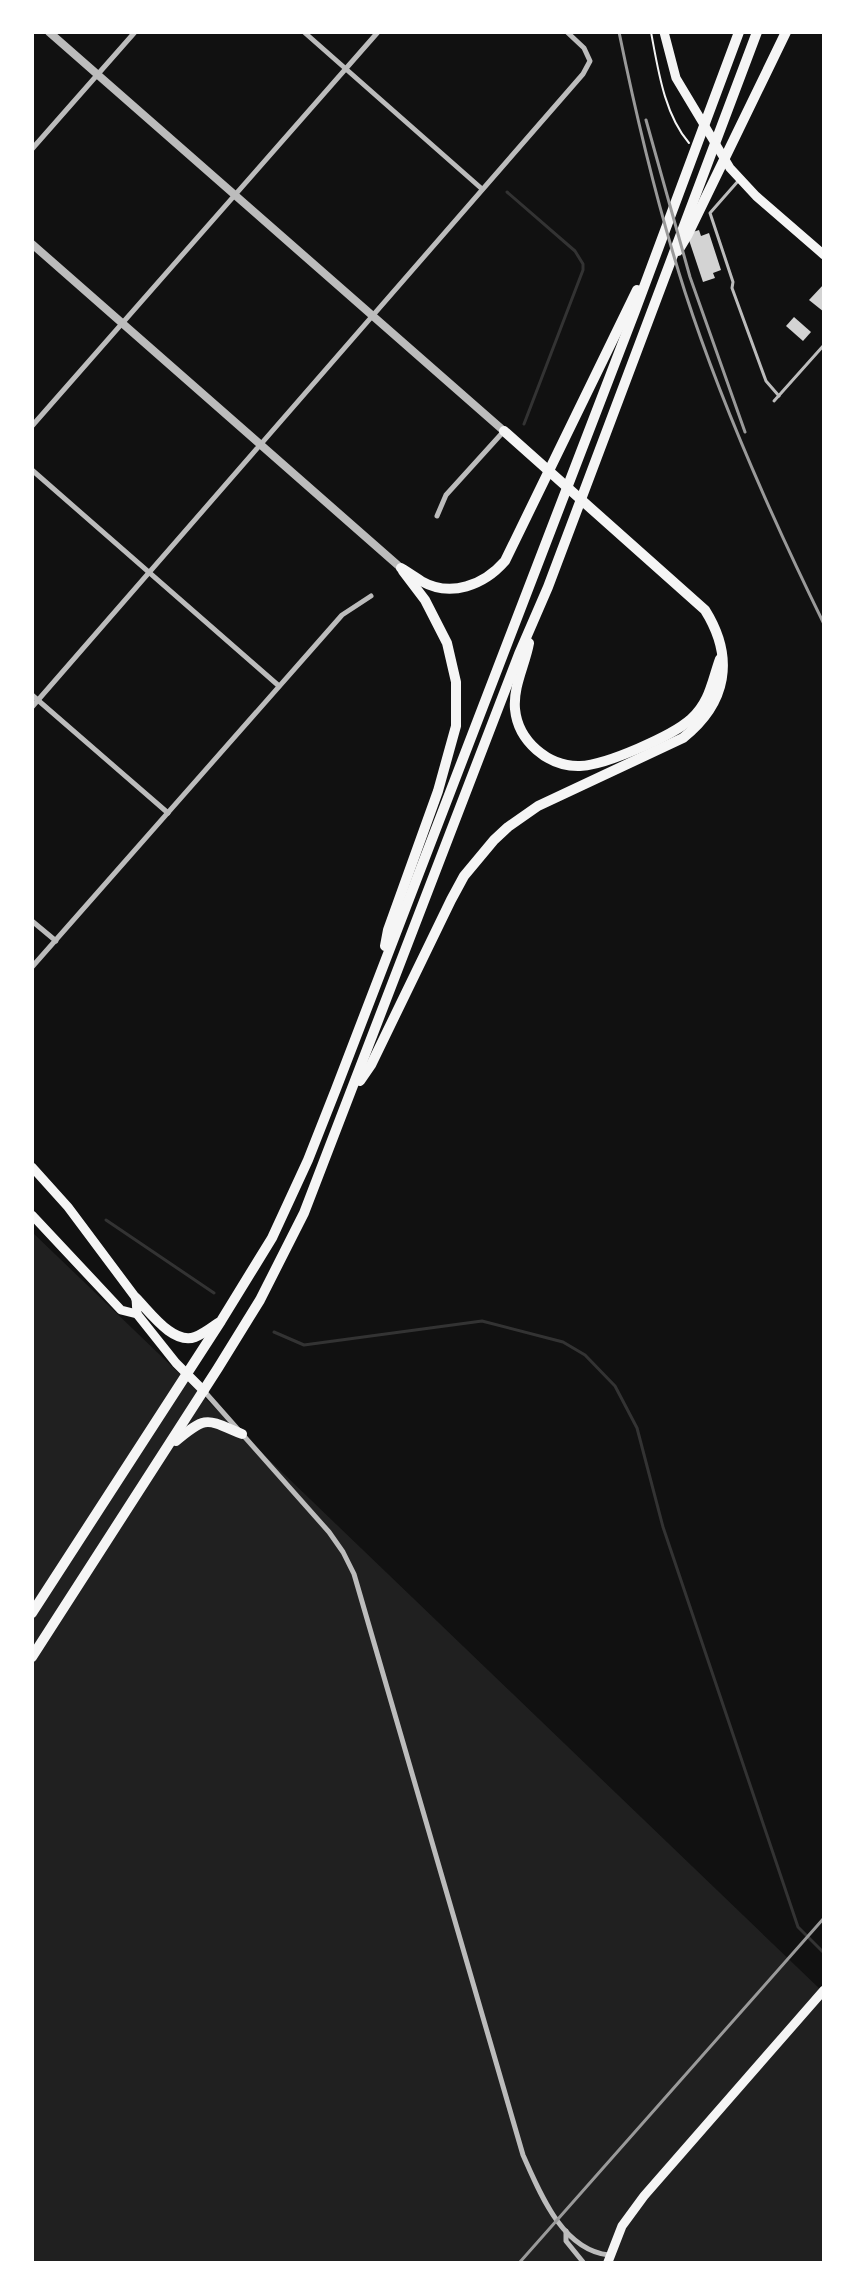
<svg xmlns="http://www.w3.org/2000/svg" width="856" height="2295" font-family="Mulish,sans-serif">
<style>
.green{fill:#202020}
.lines{fill:none;stroke-linecap:round;stroke-linejoin:round}
.stream{stroke:#333;stroke-width:3}
.building{fill:#d3d3d3}
.path{stroke:#f5f5f5;stroke-width:2}
.service{stroke:#bcbcbc;stroke-width:3}
.minor{stroke:#bcbcbc;stroke-width:5}
.tertiary{stroke:#bcbcbc;stroke-width:8}
.secondary{stroke:#f5f5f5;stroke-width:9}
.trunk{stroke:#f5f5f5;stroke-width:10}
.rail{stroke:#9a9a9a;stroke-width:3}
</style>
<rect width="100%" height="100%" fill="#111"/>
<polygon class="green" points="32,1232 823,1992 823,2262 33,2262"/>
<g class="lines">
<g class="stream">
<polyline points="507,192 575,251 583,264 583,270 524,424"/>
<polyline points="106,1220 214,1293"/>
<polyline points="274,1332 304,1345 482,1321 563,1342 585,1355 615,1386 637,1428 663,1527 798,1927 824,1953"/>
</g>
</g>
<g class="building">
<polygon points="699,230 701,236 709,233 721,270 713,273 715,278 703,282 687,234"/>
<polygon points="824,284 824,312 809,300"/>
<polygon points="794,317 811,332 803,341 786,326"/>
</g>
<g class="lines">
<path class="path" d="M651,32C658,69 664,114 689,143"/>
<g class="service">
<polyline points="739,180 710,213 733,282 732,288 766,381 779,396"/>
<polyline points="774,401 824,345"/>
</g>
<g class="minor">
<polyline points="304,32 482,189"/>
<polyline points="32,149 135,32"/>
<polyline points="32,426 378,32"/>
<polyline points="32,470 279,686"/>
<polyline points="437,516 446,495 504,431"/>
<polyline points="32,695 168,813"/>
<polyline points="32,707 583,74 590,61 584,48 567,32"/>
<polyline points="32,921 56,941"/>
<polyline points="32,967 342,615 371,596"/>
<path d="M204,1391L329,1532L343,1552L354,1574L523,2155C540,2193 562,2250 609,2255"/>
<polyline points="566,2231 566,2241 583,2262"/>
</g>
<g class="tertiary">
<polyline points="49,32 504,431"/>
<polyline points="32,244 401,568"/>
</g>
<g class="secondary">
<polyline points="664,32 676,78 730,168 756,196 824,255"/>
<polyline points="32,1167 68,1207 136,1298 137,1314"/>
<polyline points="32,1215 121,1310 137,1314 176,1363 204,1391"/>
<polyline points="608,2262 622,2226 644,2196 824,1990"/>
</g>
<g class="trunk">
<polyline points="678,251 687,236 786,32"/>
<path d="M401,568C408,572 415,577 421,581C451,598 484,585 505,561L637,290"/>
<path d="M529,643C525,665 513,686 515,709C518,741 548,767 580,766C606,765 672,736 691,719C710,702 712,681 720,659"/>
<polyline points="385,946 388,930 438,791 456,726 456,682 447,643 425,600 403,571"/>
<path d="M360,1081L371,1065L451,900L464,876L494,840L508,827L538,806L683,738C727,703 735,658 705,610L504,431"/>
<path d="M136,1298C150,1312 173,1345 195,1337C203,1334 211,1328 218,1323"/>
<path d="M176,1441C207,1415 206,1419 242,1434"/>
<polyline points="32,1613 221,1321 272,1238 308,1160 336,1089 635,311 739,32"/>
<polyline points="32,1657 218,1368 260,1300 304,1213 519,654 548,587 757,32"/>
</g>
<g class="rail">
<path d="M619,32C637,120 658,208 685,292C722,406 771,516 824,624"/>
<polyline points="646,120 690,277 745,432"/>
<polyline points="520,2262 824,1918"/>
</g>
</g>
<rect width="856" height="2295" fill="none" stroke="#ffffff" stroke-width="68"/>
</svg>
